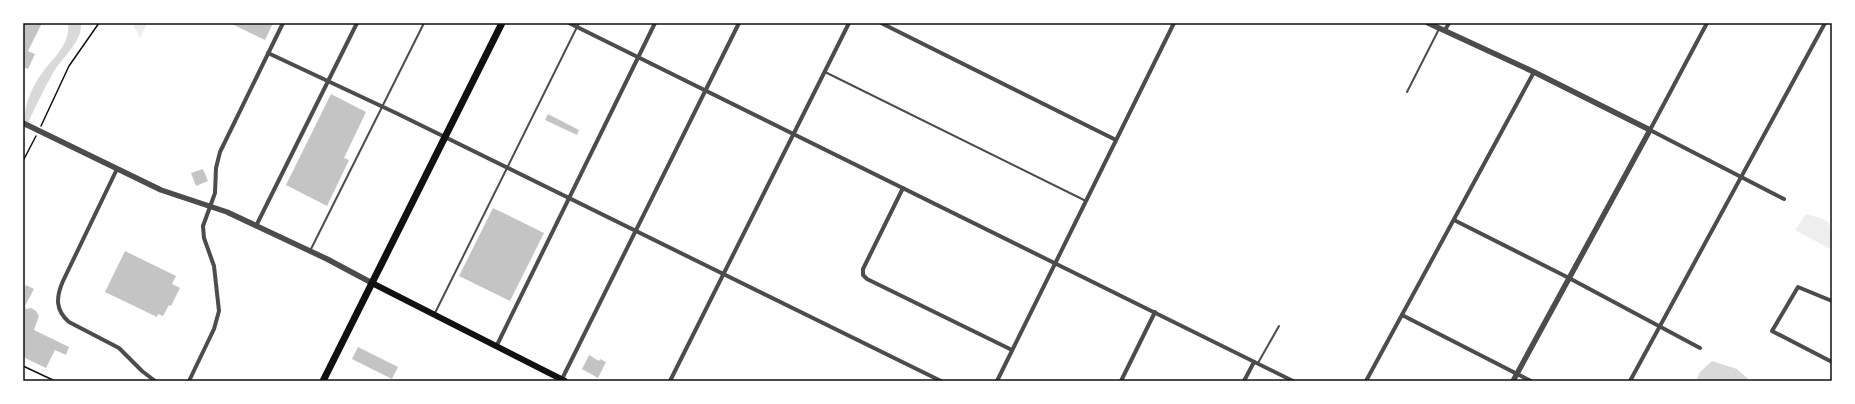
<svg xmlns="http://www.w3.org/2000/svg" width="1855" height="404" font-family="Karla,sans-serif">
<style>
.green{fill:#eee}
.water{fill:#d9d9d9}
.building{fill:#c4c4c4}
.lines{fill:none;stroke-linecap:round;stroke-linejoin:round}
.path{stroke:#111;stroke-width:1.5}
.service{stroke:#4c4c4c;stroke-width:2}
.minor{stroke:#4c4c4c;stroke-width:4}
.tertiary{stroke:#4c4c4c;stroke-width:5.5}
.secondary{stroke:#111;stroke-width:6}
.primary{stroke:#111;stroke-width:7}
.neatline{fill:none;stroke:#111;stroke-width:1.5}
</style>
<rect width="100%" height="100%" fill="#fff"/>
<g class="green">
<polygon points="132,23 147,23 140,38"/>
<path d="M1806,214C1833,221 1832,222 1832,250L1795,230Z"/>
</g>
<g class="water">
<path d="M68,23H81C82,43 62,57 53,73C42,93 32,113 23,134C23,112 28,92 42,73C53,58 71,44 68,23Z"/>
<polygon points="1712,361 1737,369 1748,379 1745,381 1696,381 1700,372"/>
</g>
<g class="building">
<polygon points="23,23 42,23 28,51 35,54 28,69 23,67"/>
<polygon points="230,23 273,23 265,40"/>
<polygon points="331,94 366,112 344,158 349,160 327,206 286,185"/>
<polygon points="548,114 579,130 577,135 545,120"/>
<polygon points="203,169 208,181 196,186 191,173"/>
<polygon points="493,208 544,233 510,301 459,276"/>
<polygon points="125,251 176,276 172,284 180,288 171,306 169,305 163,316 158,314 157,317 105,292"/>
<polygon points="26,285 34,289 25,306 26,309 31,308 36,311 39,316 34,330 69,347 66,355 55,350 46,368 23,357 23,292"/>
<polygon points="358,347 398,367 392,379 352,359"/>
<polygon points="589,355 599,361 600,359 606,362 598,378 582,369"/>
</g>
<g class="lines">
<g class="path">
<polyline points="41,126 69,66 99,23"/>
<polyline points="23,161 36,136"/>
<polyline points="23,366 55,381"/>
</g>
<g class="service">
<polyline points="825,72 1086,201"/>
<polyline points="1407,92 1439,29"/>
<polyline points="311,249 424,23"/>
<polyline points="435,313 579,23"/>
<polyline points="1258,363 1279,326"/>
</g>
<g class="minor">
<polyline points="569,23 1293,381"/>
<polyline points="881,23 1116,140"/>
<polyline points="1707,23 1650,130 1784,199"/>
<polyline points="1445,30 1449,23"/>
<polyline points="268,53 396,113 941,381"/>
<path d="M117,169L63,281C56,297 55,310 69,322L119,348L142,371L155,381"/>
<polyline points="903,188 863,269 863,275 867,279 1012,350"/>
<polyline points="1454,220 1569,278 1700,348"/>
<polyline points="256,226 357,23"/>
<polyline points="1832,301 1798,287 1772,331 1832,362"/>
<polyline points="1402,315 1531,381"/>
<polyline points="497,345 655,23"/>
<polyline points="189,381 214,329 219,311 214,266 204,238 203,226 215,193 216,168 220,152 283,23"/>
<polyline points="561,381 739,23"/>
<polyline points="670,381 849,23"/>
<polyline points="997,381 1174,23"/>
<polyline points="1121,381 1155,312"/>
<polyline points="1244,381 1254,362"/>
<polyline points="1366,381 1534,72"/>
<polyline points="1630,381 1825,23"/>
</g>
<g class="tertiary">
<polyline points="1428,23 1534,72 1650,130 1513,381"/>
<polyline points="23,123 161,190 227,212 327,259 372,283"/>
</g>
<polyline class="secondary" points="372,283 565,381"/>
<polyline class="primary" points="323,381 502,23"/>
</g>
<rect width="1855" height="404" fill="none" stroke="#ffffff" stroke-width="48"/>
<rect x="24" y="24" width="1807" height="356" class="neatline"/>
</svg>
